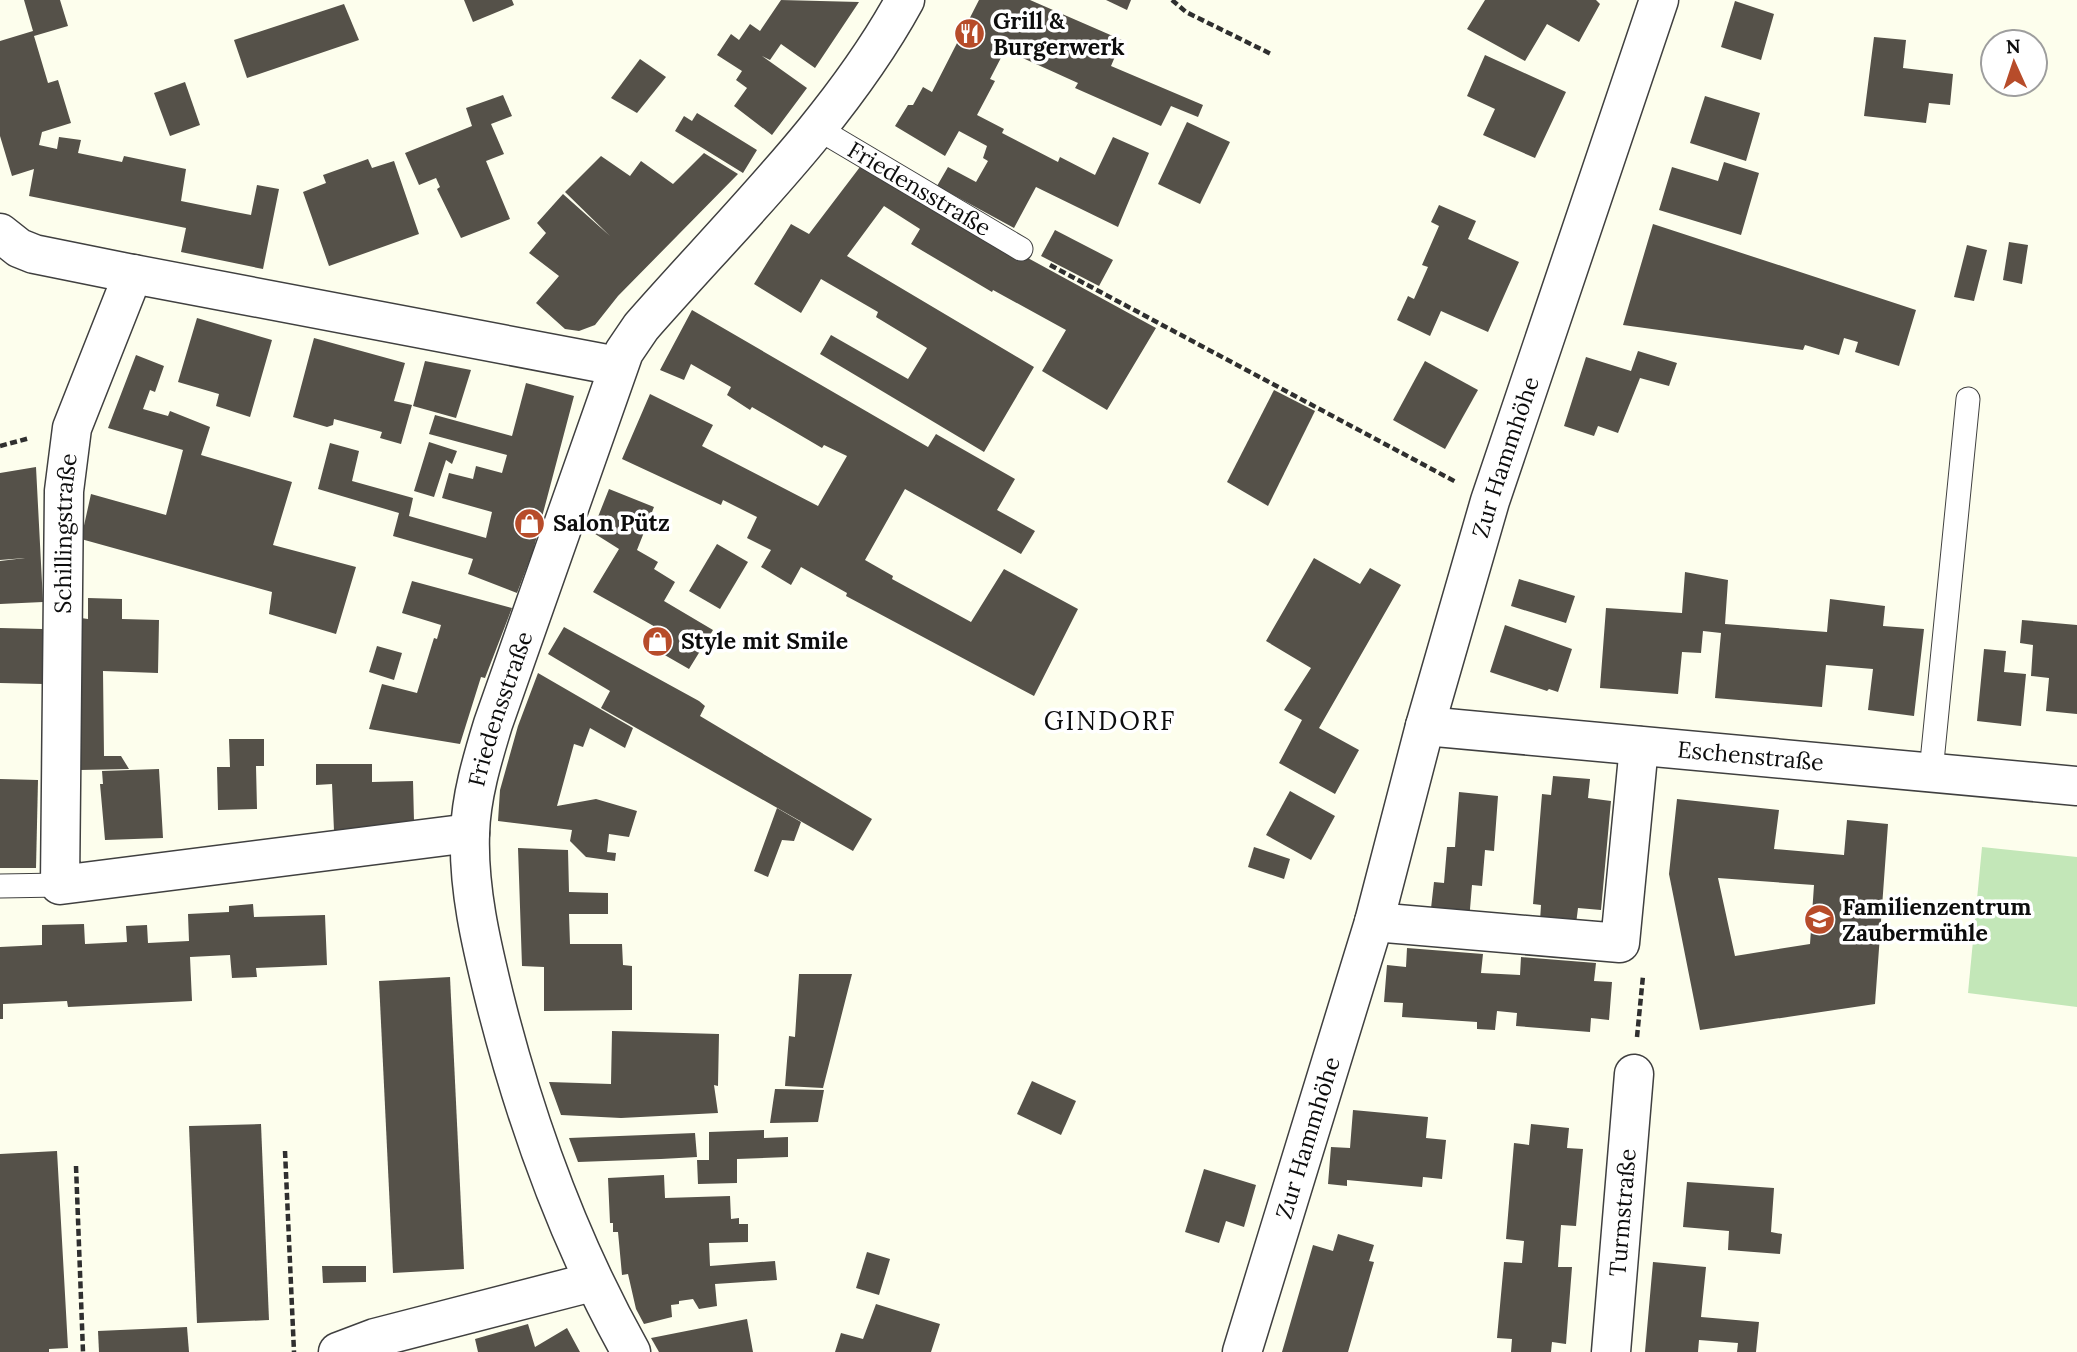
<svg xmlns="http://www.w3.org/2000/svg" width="2077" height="1352" font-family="Lora,serif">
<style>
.green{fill:#c3e7b8}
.building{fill:#555149;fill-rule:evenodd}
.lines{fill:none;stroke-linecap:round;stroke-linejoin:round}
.lane-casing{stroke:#404040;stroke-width:25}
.street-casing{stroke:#404040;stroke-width:41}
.path{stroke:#2f2f2f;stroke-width:4.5;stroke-dasharray:7 3.5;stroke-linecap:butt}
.lane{stroke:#fff;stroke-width:23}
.street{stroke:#fff;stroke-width:38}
.labels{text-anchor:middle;stroke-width:7;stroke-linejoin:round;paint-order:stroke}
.poi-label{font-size:23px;font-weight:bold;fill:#0d0d0d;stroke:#fff;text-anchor:start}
.street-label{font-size:23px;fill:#0d0d0d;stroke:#fff}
.quarter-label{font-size:26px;letter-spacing:2px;fill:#0d0d0d;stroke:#fff}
</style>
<rect width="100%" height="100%" fill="#fdfeed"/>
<polygon class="green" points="1982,847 2077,857 2077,1007 1968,993"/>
<g class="building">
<polygon points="24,0 60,0 68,26 34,36 48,83 58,80 71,123 42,132 39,145 57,149 59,137 81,140 78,153 122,162 124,156 186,169 181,201 230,211 251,215 257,185 279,189 263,269 181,252 186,228 29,196 34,169 12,176 0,136 0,41 33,31"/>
<polygon points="464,0 512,0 514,5 473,22"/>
<polygon points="781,0 859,2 815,68 781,44 770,60 762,56 807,88 772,135 734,106 747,88 736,80 742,71 717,55 731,34 739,40 750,24 760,31"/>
<polygon points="979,0 1030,0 1122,40 1111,66 1203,105 1198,117 1171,106 1161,126 1075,88 1078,83 1005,50 990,79 995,81 977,115 1004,129 1002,133 1058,162 1060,157 1095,175 1113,137 1149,153 1118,227 1036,187 1014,228 937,186 948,167 976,182 988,161 983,158 987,146 959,131 945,156 895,126 908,105 913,105 923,87 932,92"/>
<polygon points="1106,0 1131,0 1127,10"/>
<polygon points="1485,0 1596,0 1600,4 1579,42 1547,24 1525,61 1467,29"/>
<polygon points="1735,1 1774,14 1761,60 1721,47"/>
<polygon points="344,4 359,40 247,78 234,40"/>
<polygon points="1874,37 1906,40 1903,68 1953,74 1950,105 1929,103 1926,123 1864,116"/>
<polygon points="1485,55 1566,92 1535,158 1483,135 1495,109 1467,96"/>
<polygon points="640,59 666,77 637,113 611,98"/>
<polygon points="185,82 200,125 170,136 154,93"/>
<polygon points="503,95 512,116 491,124 504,154 486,161 510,219 461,238 437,189 440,187 436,178 419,185 405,153 472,126 466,108"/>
<polygon points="1705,96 1760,113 1746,161 1690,143"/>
<polygon points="697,113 757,150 743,173 675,131 684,116 692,121"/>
<polygon points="1187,122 1230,142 1200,204 1158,184"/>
<polygon points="704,153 738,174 618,296 595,325 579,331 565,329 536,303 559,276 529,253 546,233 537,223 563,194 610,236 565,192 601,156 630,176 641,161 673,184"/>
<polygon points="368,159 372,168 394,161 419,234 329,266 303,192 326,183 323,175"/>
<polygon points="1724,162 1759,173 1741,235 1659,210 1672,167 1718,181"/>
<polygon points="863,163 962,222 1156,328 1107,410 1042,371 1066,330 993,290 992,292 911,244 920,229 884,206 847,256 1034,367 984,452 820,354 831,335 908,379 927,348 876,317 878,312 821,279 801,313 754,284 791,224 809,234"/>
<polygon points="1439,205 1476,221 1468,239 1519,262 1488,332 1441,311 1430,336 1397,320 1408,296 1414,299 1428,267 1422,265 1439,226 1431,222"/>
<polygon points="1653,224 1916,310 1899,366 1855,352 1858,342 1844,338 1839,355 1805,345 1803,350 1623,325"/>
<polygon points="1055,230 1113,260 1099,286 1041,256"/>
<polygon points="2009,242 2028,245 2022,284 2003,280"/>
<polygon points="1967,245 1987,250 1974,301 1954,297"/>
<polygon points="692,310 928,447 936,434 1015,479 997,510 1035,531 1021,554 905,489 865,560 893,576 892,579 971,622 1004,569 1078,609 1034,696 846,596 847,593 801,567 791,585 761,567 771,550 747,538 757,517 723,500 721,505 622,459 650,394 713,425 702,446 818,506 847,456 824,445 822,448 752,407 750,410 727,395 731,387 691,364 684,380 660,370"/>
<polygon points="197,318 272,340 250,417 216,406 219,394 178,382"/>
<polygon points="314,338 405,363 394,401 412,405 401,444 380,438 382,432 334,419 333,425 327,427 293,417"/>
<polygon points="1638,351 1677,363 1669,386 1640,378 1618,433 1598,426 1594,436 1564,426 1586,357 1631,371"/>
<polygon points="136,355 164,366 155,392 150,390 143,409 168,416 170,411 210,427 201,455 292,482 273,545 356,567 336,634 269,614 272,592 81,539 91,494 166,515 183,450 108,428"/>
<polygon points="425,361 471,370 456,418 413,406"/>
<polygon points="1425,361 1478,390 1445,449 1393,420"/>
<polygon points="526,383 574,396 533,551 517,593 468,574 473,559 393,536 399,513 318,489 330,443 359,451 352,481 413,498 409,516 486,538 492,512 442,498 449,473 473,479 476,466 502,473 507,455 429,434 435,415 512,436"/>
<polygon points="1274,390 1315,411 1268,506 1227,482"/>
<polygon points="429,442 457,451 452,464 446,460 434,497 414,491"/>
<polygon points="36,467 43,602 0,604 0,561 25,558 0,560 0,473"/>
<polygon points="609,489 654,507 637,550 658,562 654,569 675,582 664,601 713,630 689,669 649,646 659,629 593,592 619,549 592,532"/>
<polygon points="717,544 748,562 720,609 689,591"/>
<polygon points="1314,558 1360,584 1370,568 1401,585 1319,728 1359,750 1335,794 1279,763 1302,720 1284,710 1311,668 1266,641"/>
<polygon points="1685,572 1728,580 1725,624 1827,632 1830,599 1885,606 1883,626 1924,629 1914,716 1868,710 1873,669 1826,665 1822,707 1715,698 1721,633 1703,631 1701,653 1682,652 1678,694 1600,688 1606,608 1682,613"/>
<polygon points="1519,579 1575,596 1566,623 1511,606"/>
<polygon points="412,581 512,608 485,678 481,677 460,744 369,729 382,684 417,693 434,638 437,639 441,625 402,613"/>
<polygon points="88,598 122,599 122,619 159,620 158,673 103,671 104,756 121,756 129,769 80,770 81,618 88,619"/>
<polygon points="2022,620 2077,625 2077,714 2046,711 2049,678 2031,676 2033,645 2020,643"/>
<polygon points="1505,625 1572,649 1558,692 1549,689 1547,691 1490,672"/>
<polygon points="564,627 699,701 705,706 700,716 872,819 853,851 601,708 610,691 548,654"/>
<polygon points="0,628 43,629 44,684 0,683"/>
<polygon points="377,646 402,653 394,680 369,672"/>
<polygon points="1984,649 2006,651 2004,672 2026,674 2021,726 1977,721"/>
<polygon points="538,673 633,728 625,748 590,728 583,747 574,744 557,806 596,799 637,811 629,837 609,834 607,852 616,853 615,861 586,857 570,841 572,830 498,821 500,790 518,726"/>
<polygon points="229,739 264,739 264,766 256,766 257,809 218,810 217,767 230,767"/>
<polygon points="316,764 372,764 372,782 413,781 414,821 334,831 332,784 316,785"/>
<polygon points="159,769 163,838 105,840 100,784 103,784 102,771"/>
<polygon points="1553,776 1590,779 1588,798 1611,801 1601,910 1578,908 1576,924 1540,921 1541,905 1533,904 1542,794 1551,795"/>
<polygon points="0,779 38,780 36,868 0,868"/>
<polygon points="1290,791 1335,816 1311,860 1266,835"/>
<polygon points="1459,792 1498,796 1494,851 1485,850 1482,886 1472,885 1469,921 1430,917 1434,882 1444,883 1447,847 1455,847"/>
<path d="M1677,799L1779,810L1774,849L1844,855L1847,820L1888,824L1875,1004L1700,1030L1669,874ZM1718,878L1814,885L1810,944L1735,956Z"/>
<polygon points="777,808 801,822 794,841 782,840 768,877 754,871"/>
<polygon points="1254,847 1290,859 1284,879 1248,867"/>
<polygon points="518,848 568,850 569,892 608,893 608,914 569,914 570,944 622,944 623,965 632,966 632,1010 544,1011 544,967 522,966"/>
<polygon points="253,904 254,917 325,915 327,965 256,968 257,977 232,978 230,955 190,957 192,1001 68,1007 67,1001 3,1004 3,1019 0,1019 0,947 42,945 42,925 84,924 85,944 127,942 126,926 147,925 148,943 189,941 188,914 229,912 229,906"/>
<polygon points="1407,948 1483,954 1481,973 1520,975 1521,957 1596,963 1594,981 1612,982 1609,1020 1591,1018 1590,1032 1516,1026 1517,1013 1497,1011 1495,1030 1477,1029 1477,1022 1402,1017 1403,1003 1384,1002 1387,965 1406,967"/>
<polygon points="799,974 852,974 823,1088 785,1086 789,1036 795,1037"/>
<polygon points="450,977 464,1269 393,1273 379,981"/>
<polygon points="612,1031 719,1034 718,1086 714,1085 718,1113 621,1118 561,1115 549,1082 611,1084"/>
<polygon points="1032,1081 1076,1101 1061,1135 1017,1114"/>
<polygon points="775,1089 824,1090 818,1122 770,1123"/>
<polygon points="1353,1110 1428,1117 1426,1138 1446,1140 1442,1179 1423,1177 1422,1187 1347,1180 1347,1186 1328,1184 1331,1147 1350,1148"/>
<polygon points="261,1124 269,1320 197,1323 189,1126"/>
<polygon points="1531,1124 1569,1128 1567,1148 1583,1149 1576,1226 1561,1225 1558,1267 1572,1267 1566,1344 1552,1342 1551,1352 1511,1352 1512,1339 1497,1338 1504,1262 1522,1263 1524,1241 1506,1239 1514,1143 1529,1145"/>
<polygon points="764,1130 764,1138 788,1137 788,1157 737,1159 737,1183 698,1184 697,1160 709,1160 709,1132"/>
<polygon points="695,1133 697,1157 661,1159 578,1162 569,1138"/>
<polygon points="57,1151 68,1348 49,1349 49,1352 0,1352 0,1154"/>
<polygon points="1204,1169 1256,1185 1244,1227 1226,1221 1219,1243 1185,1232"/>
<polygon points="664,1175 665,1198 730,1196 731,1219 739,1218 739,1224 748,1224 748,1242 709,1243 710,1266 775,1261 777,1280 715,1284 717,1306 699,1309 693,1299 679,1301 679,1304 671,1305 672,1317 644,1324 636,1309 628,1274 622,1275 618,1232 613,1232 613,1223 610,1223 608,1178"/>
<polygon points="1687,1182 1774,1188 1771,1232 1782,1234 1780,1254 1728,1250 1729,1231 1683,1227"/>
<polygon points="1338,1234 1374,1245 1369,1261 1374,1262 1348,1352 1282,1352 1313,1245 1333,1251"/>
<polygon points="867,1252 890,1259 879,1295 856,1288"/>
<polygon points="1653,1262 1706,1267 1701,1317 1759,1322 1756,1352 1737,1352 1738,1343 1699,1340 1698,1352 1645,1352"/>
<polygon points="322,1266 366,1266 366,1282 323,1283"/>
<polygon points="876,1304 940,1324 931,1352 835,1352 841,1333 863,1339"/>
<polygon points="747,1319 753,1352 659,1352 651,1338"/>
<polygon points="528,1324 535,1347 567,1328 580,1352 478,1352 475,1339"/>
<polygon points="187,1327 189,1352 99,1352 98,1331"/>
</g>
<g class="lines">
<defs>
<g id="lane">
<path id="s1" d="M817,128L1021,249"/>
<polyline points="1931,772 1968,399"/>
<polyline points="0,886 60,885"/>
</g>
<g id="street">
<polyline points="0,233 19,248 34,254 133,274"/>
<path id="s2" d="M1425,726L2077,786"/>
<path id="s3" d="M470,833L60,885L64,491L72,428L133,274L617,366"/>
<polyline points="1374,922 1620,943 1639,746"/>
<polyline points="338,1352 375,1338 592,1282"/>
<path id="s4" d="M631,1352C568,1240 525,1120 494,996C481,943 468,888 470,833C471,797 482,760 493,724L624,352L641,327C731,224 839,121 905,0"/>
<path id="s5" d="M1242,1352L1374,922L1425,726L1490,501L1659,0"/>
<path id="s6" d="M1611,1352L1634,1074"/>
</g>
</defs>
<use href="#lane" class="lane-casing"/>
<use href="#street" class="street-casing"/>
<g class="path">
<polyline points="1172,0 1186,12 1271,54"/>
<polyline points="1050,265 1456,482"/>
<polyline points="0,446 30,438"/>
<polyline points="1637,1037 1643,976"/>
<polyline points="285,1151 294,1352"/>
<polyline points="76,1166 83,1352"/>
</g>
<use href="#lane" class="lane"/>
<use href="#street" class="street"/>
</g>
<defs>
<symbol id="restaurant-disc" viewBox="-11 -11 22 22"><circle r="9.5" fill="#b74c2a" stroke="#fff"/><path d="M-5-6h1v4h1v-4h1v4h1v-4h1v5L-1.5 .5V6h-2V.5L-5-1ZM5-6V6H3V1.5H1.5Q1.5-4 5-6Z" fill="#fff"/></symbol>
<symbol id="shop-disc" viewBox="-11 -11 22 22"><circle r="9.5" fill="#b74c2a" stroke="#fff"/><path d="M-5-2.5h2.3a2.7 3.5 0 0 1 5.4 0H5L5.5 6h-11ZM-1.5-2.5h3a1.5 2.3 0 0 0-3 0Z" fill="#fff"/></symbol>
<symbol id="school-disc" viewBox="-11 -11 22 22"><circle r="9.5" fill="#b74c2a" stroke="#fff"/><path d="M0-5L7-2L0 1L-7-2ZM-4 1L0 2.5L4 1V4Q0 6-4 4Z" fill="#fff"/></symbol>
</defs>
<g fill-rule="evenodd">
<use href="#restaurant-disc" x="952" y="16" width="35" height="35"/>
<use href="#shop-disc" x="512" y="506" width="35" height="35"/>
<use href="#shop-disc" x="640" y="624" width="35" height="35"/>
<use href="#school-disc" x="1802" y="902" width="35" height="35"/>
</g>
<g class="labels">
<g class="poi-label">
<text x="993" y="29">Grill &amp;<tspan x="993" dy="26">Burgerwerk</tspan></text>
<text x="553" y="531">Salon Pütz</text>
<text x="681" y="649">Style mit Smile</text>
<text x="1842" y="915">Familienzentrum<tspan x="1842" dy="26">Zaubermühle</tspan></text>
</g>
<g class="street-label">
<text dy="8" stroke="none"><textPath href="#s1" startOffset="119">Friedensstraße</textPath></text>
<text dy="8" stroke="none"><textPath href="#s5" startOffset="933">Zur Hammhöhe</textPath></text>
<text dy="8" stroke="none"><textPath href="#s3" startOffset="765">Schillingstraße</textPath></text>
<text dy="8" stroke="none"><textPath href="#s4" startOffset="676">Friedensstraße</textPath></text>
<text dy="8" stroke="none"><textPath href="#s2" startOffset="327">Eschenstraße</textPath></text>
<text dy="8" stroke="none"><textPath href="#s5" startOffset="224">Zur Hammhöhe</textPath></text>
<text dy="8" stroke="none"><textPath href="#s6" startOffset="140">Turmstraße</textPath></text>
</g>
<g class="quarter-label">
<text x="1110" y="730">GINDORF</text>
</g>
</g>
<g transform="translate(2014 63) rotate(357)"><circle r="33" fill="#ffffff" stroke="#9e9e9e" stroke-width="2"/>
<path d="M0-5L12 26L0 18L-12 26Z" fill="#b74c2a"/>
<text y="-10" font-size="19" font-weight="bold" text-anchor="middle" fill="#0d0d0d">N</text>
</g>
</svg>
